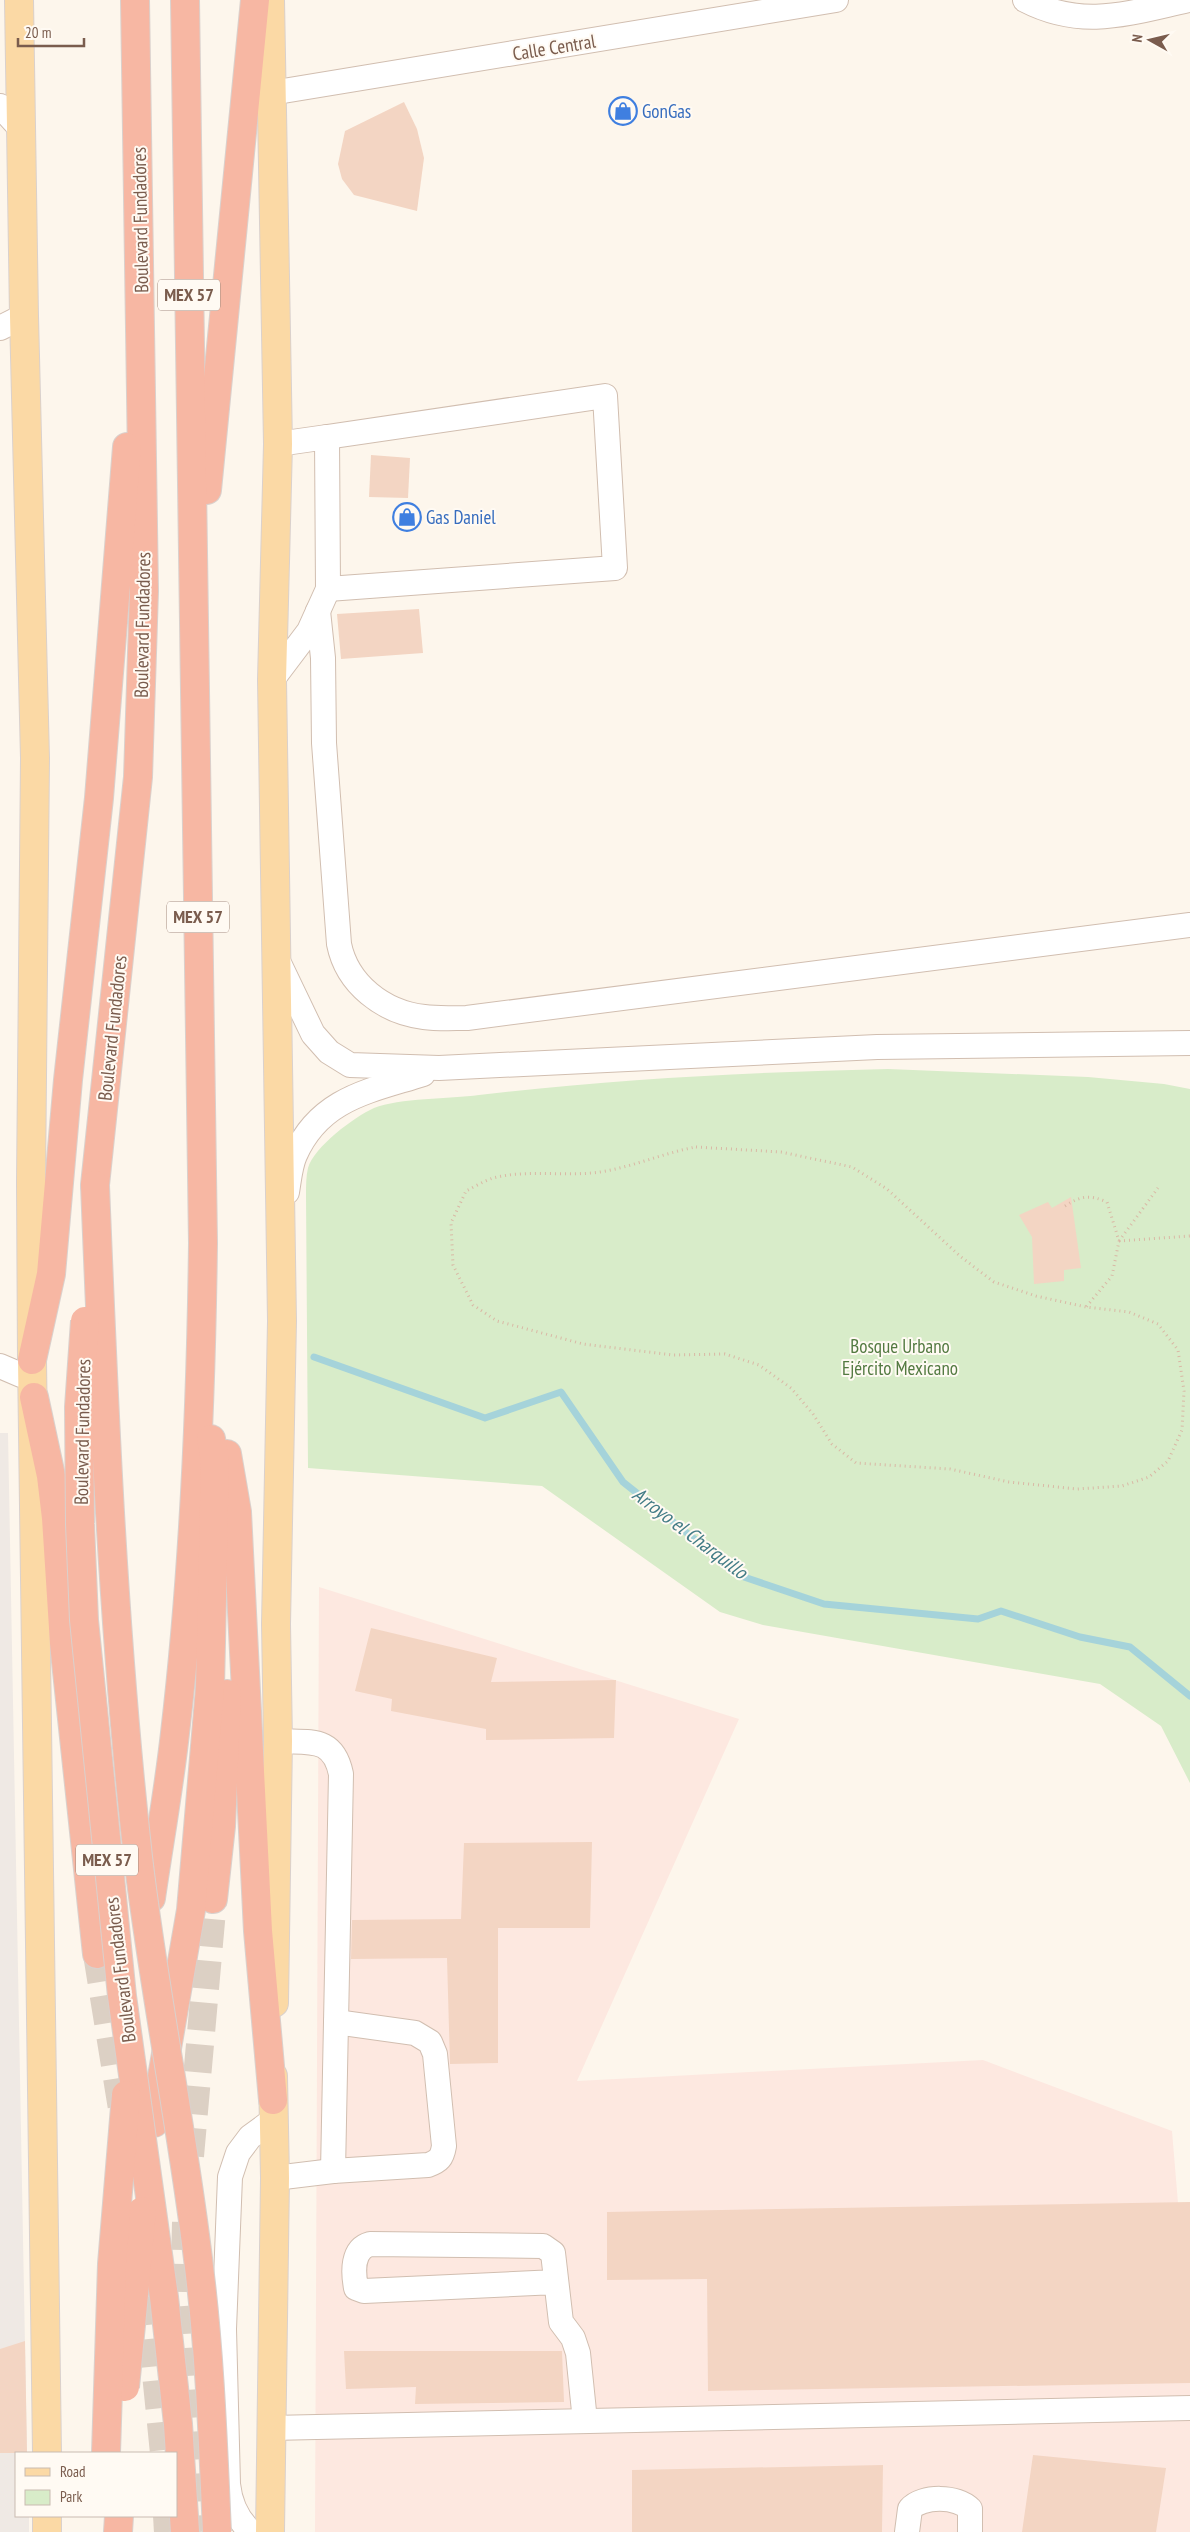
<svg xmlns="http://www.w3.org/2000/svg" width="1190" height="2532" font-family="'PT Sans Narrow',sans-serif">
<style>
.commercial{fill:#fde8e0}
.industrial{fill:#efe9e4}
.green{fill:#d8ecc9}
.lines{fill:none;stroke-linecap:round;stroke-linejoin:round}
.stream{stroke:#a5d3da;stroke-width:7}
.building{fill:#f3d5c3}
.highway-tunnel{stroke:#dcd0c4;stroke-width:28;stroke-dasharray:28 14;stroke-linecap:butt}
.minor-casing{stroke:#d1beb0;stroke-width:26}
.major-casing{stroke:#dad1cd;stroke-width:30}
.highway-casing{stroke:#dad1cd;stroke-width:30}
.path{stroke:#d9b8a5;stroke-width:3;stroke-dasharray:1 4;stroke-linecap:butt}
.minor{stroke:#fff;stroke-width:24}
.major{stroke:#fbd9a5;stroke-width:28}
.highway{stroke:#f7b7a3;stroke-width:28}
.highway-bridge-casing{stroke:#dad1cd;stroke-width:30;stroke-linecap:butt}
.highway-bridge{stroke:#f7b7a3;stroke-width:28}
.labels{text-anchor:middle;stroke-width:4;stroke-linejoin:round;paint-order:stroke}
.shield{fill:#fffaf3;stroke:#a28b7f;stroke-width:1}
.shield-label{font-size:18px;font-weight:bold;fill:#7a5c4d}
.street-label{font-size:19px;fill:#7a5c4d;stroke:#fffaf3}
.shop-label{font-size:19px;fill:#366cbe;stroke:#fffaf3;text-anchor:start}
.park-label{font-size:19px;fill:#537a41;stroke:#fffaf3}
.water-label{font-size:20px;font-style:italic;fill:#437c86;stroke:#fffaf3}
</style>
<rect width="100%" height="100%" fill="#fdf6ec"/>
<polygon class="commercial" points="319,1587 739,1719 577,2081 983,2060 1172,2131 1178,2203 1190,2203 1190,2532 315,2532"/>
<polygon class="industrial" points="0,1433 8,1433 27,2453 16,2453 16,2516 29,2516 29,2532 0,2532"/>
<path class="green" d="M888,1069L1088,1077L1164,1084L1190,1089V1783L1161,1726L1100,1684L763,1625L720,1612L542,1486L308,1468L306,1195C306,1186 306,1176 308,1168C314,1147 354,1117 374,1108C399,1098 450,1099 479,1095C615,1079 751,1072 888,1069Z"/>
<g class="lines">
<polyline class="stream" points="314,1357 485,1418 561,1392 623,1482 741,1576 824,1604 978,1619 1001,1611 1080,1637 1130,1647 1190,1696"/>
</g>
<g class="building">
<polygon points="404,102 417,129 424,158 417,211 354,195 342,179 338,164 345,131"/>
<polygon points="371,455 410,458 408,498 369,497"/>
<polygon points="419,609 423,653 341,659 337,614"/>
<polygon points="1071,1197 1081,1268 1064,1270 1064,1281 1034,1284 1032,1237 1019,1215 1048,1202 1052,1208"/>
<polygon points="371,1628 497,1658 491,1682 616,1680 614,1738 486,1740 486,1729 391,1711 392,1699 355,1691"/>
<polygon points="592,1842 590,1928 498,1928 498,2063 450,2064 447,1958 351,1959 352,1920 461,1919 464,1843"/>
<polygon points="1190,2202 1190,2383 708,2391 707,2279 607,2280 607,2212"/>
<polygon points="25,2341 27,2453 0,2453 0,2349"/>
<polygon points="344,2351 562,2351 564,2402 415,2404 416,2387 346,2389"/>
<polygon points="1033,2455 1166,2468 1156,2532 1022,2532"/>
<polygon points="883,2465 882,2532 632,2532 632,2470"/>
</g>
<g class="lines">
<g class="highway-tunnel">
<polyline points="97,1954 124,2121"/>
<polyline points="190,2156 213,1899"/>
<polyline points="186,2222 184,2304 199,2532"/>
<polyline points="144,2255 164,2453"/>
<polyline points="167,2516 168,2532"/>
</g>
<defs>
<g id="minor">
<path d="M1025,0C1083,30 1129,13 1189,0"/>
<polyline points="271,93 836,0"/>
<polyline points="0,106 21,129"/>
<polyline points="0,328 24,316"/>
<polyline points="327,437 605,396 615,568 328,589"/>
<path d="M318,611L323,658L324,743L339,944C347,984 383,1012 424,1017C438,1019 453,1018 467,1018L1190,925"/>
<polyline points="272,680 309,631 328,589 327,437 278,444"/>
<polyline points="278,961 313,1034 329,1052 350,1065 439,1068 877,1047 1190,1043"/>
<path d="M287,1192C289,1181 290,1166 295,1155C320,1098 370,1091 423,1074"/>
<polyline points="0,1366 21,1375 33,1376"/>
<path d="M278,1741C310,1743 333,1736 341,1774L333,2171"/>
<path d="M275,2178L333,2171L428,2165C439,2161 442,2158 444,2146L435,2054L430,2042L415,2033L336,2022"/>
<path d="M556,2282L364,2291L356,2288C353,2272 352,2249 370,2244L543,2246L553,2253L561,2322L573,2338L578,2353L585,2421"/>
<polyline points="271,2428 1190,2408"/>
<path d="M251,2532C237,2519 230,2503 228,2484L224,2329L230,2177L238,2153L250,2137L273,2120"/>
<path d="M907,2532L910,2509C922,2495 958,2496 970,2509V2532"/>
</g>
<g id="major">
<polyline points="19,0 24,316 35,758 31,1183 32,1360 47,2453"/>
<polyline points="270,0 278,444 272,680 282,1321 276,1624 278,1741 274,2003"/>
<polyline points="47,2516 47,2532"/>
<polyline points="270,2532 275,2178 273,2076"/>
</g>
<g id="highway">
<polyline points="207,490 255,0"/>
<polyline points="95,1185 138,777 144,591 135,0"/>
<polyline points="32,1360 51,1274 68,1080 99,798 127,447"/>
<polyline points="34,1397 51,1476 56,1518 64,1643 97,1954"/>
<polyline points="227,1454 237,1512 258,1931 273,2100"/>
<path d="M151,1898C159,1843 169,1788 175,1733C194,1571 201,1406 203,1243L185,0"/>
<polyline points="213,1899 221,1826 227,1694"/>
<polyline points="154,2123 191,1910 210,1688 215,1461 211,1439"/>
<polyline points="118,2532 119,2516"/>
</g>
</defs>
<use href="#minor" class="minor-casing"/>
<use href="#major" class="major-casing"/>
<use href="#highway" class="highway-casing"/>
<g class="path">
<path d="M696,1147L781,1152L852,1167L887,1189L961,1257L994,1282L1036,1296L1086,1307L1129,1312L1158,1324L1178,1350L1184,1391L1182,1430L1168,1461L1149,1477L1122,1486L1077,1489L1009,1482L950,1469L856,1463L832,1444L813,1414L791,1388L759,1365L725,1354L673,1355L583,1344L497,1321L473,1305L453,1265L451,1223L466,1191C474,1187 484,1181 493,1178C528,1169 566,1177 600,1172C633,1167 663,1153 696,1147Z"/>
<path d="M1065,1206C1082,1195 1090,1195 1107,1202L1119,1241L1112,1276L1086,1307"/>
<polyline points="1119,1241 1190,1236"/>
<polyline points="1119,1241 1158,1188"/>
</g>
<use href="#minor" class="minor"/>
<use href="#major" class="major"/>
<use href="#highway" class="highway"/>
<defs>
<g id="highway-bridge">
<path d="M95,1185C104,1410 113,1633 138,1857C154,1994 183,2130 199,2267C210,2355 213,2444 217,2532"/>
<polyline points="85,1321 79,1407 80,1524 84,1620 122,1996 164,2297 178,2424 185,2532"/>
<polyline points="125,2387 142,2211"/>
<polyline points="106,2453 112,2264 126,2095"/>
</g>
</defs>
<use href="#highway-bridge" class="highway-bridge-casing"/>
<use href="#highway-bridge" class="highway-bridge"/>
</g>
<defs>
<symbol id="shop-ring" viewBox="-11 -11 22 22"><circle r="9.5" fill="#fffaf3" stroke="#3f7fe0" stroke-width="1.5"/><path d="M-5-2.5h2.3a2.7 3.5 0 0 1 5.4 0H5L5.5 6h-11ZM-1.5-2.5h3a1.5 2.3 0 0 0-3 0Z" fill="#3f7fe0"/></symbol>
</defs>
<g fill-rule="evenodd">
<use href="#shop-ring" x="607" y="95" width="32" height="32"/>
<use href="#shop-ring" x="391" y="501" width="32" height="32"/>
</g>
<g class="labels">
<g class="shield">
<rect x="158" y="279.5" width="62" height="31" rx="4"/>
<rect x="167" y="901.5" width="62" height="31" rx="4"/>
<rect x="76" y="1844.5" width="62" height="31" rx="4"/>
</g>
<g class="shield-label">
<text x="189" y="301">MEX 57</text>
<text x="198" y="923">MEX 57</text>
<text x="107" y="1866">MEX 57</text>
</g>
<g class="street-label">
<text transform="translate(554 47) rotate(-9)" y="7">Calle Central</text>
<text transform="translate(140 220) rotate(-91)" y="7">Boulevard Fundadores</text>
<text transform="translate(142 625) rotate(-89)" y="7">Boulevard Fundadores</text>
<text transform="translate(112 1028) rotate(-84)" y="7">Boulevard Fundadores</text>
<text transform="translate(82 1432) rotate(-89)" y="7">Boulevard Fundadores</text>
<text transform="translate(120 1970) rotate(-97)" y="7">Boulevard Fundadores</text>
</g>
<g class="shop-label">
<text x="642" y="118">GonGas</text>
<text x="426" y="524">Gas Daniel</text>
</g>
<g class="park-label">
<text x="900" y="1353">Bosque Urbano<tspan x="900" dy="22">Ejército Mexicano</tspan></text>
</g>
<g class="water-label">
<text transform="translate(690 1533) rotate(37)" y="7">Arroyo el Charquillo</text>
</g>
</g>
<rect x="15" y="2452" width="162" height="65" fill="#fffaf3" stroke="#cabbb1"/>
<rect x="25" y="2468" width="25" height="8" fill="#fbd9a5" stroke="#cabbb1"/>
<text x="60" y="2477" font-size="15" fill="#7a5c4d">Road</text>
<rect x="25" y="2490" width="25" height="15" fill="#d8ecc9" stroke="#cabbb1"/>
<text x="60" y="2502" font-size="15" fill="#7a5c4d">Park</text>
<g transform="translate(1150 40) rotate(278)" stroke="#fffaf3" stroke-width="4" paint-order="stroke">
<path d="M0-4L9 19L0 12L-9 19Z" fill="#7a5c4d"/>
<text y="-8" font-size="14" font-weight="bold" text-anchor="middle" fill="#7a5c4d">N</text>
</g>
<path d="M18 38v8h66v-8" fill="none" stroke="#7a5c4d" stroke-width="2.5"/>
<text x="25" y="38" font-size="15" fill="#7a5c4d" stroke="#fffaf3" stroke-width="4" paint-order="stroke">20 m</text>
</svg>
